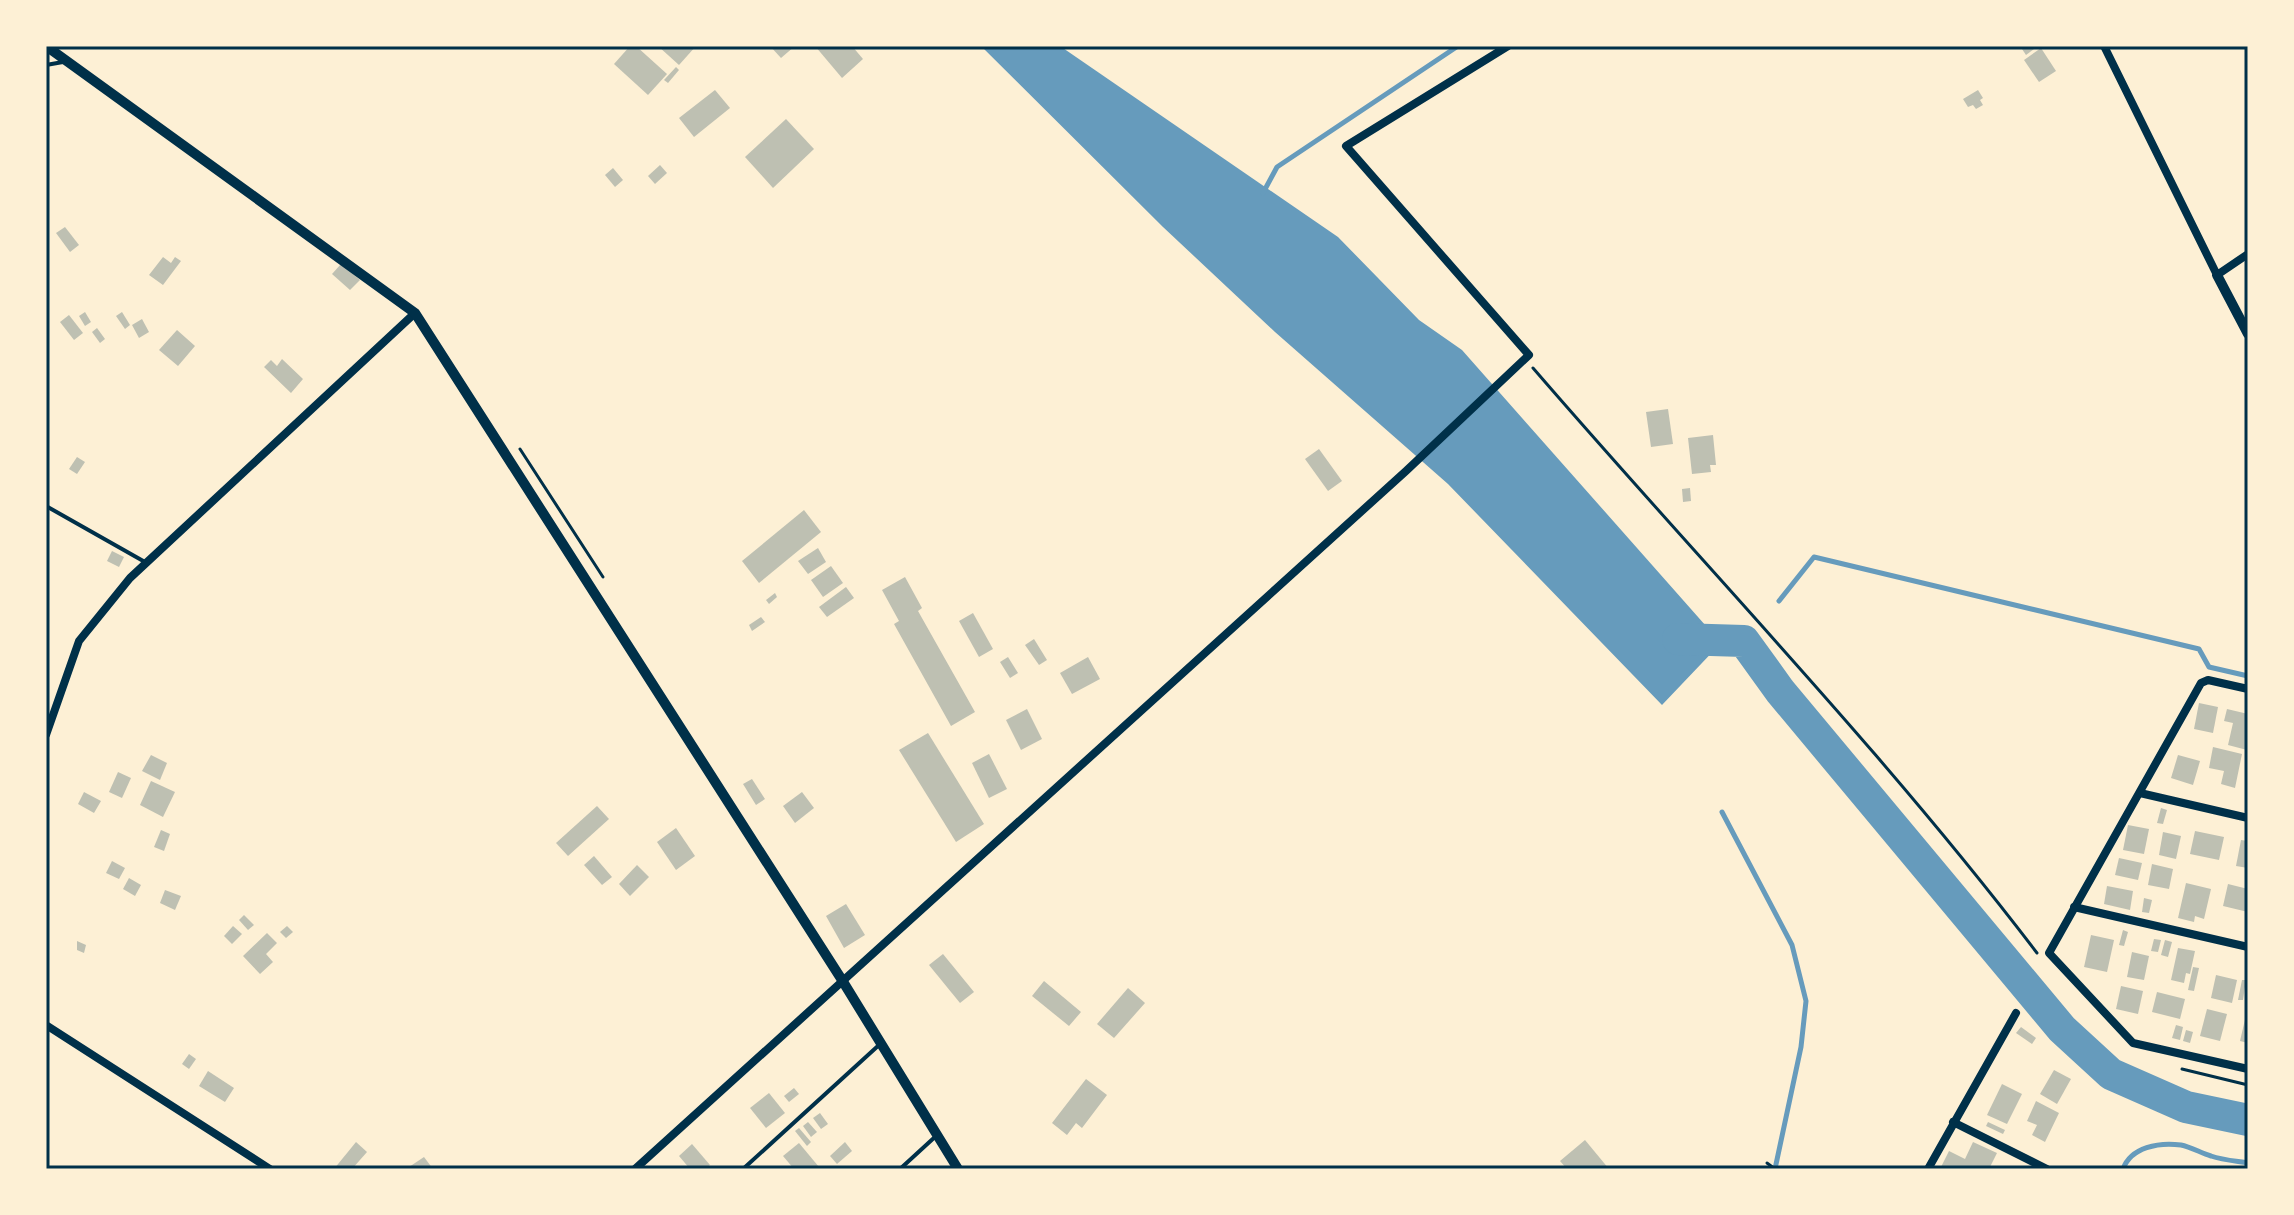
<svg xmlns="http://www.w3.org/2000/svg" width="2294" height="1215" font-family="'PT Sans',sans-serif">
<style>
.water{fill:#669bbc}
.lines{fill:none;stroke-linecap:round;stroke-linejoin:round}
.stream{stroke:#669bbc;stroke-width:5}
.river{stroke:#669bbc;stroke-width:32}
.building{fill:#bec0b2}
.path{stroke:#003049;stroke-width:3}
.service{stroke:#003049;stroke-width:4}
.minor{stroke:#003049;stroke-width:8}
.tertiary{stroke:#003049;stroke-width:10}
.neatline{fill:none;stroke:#003049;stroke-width:3}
</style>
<rect width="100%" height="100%" fill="#fdf0d5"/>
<polygon class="water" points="981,46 1060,46 1338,237 1419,320 1462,350 1721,643 1662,705 1448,484 1275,332 1163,227"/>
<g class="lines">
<g class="stream">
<polyline points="1263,193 1277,167 1458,46"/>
<polyline points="1779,601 1814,557 2199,649 2209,667 2248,676"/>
<polyline points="1722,812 1792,945 1806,1001 1801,1047 1775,1169"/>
<path d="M2123,1169C2131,1147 2159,1142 2181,1145C2191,1147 2201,1153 2211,1156C2223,1160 2236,1161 2248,1163"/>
</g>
<polyline class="river" points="1678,639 1744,641 1780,691 2062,1029 2111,1074 2186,1107 2248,1120"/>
</g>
<g class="building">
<polygon points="630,46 636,46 667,74 648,95 614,64"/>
<polygon points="658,46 696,46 679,65"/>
<polygon points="770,46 795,46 781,58"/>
<polygon points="815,46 852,46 863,59 842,78"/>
<polygon points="2020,46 2038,46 2026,55"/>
<polygon points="2041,48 2056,71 2039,82 2024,60"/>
<polygon points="676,67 679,70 668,83 664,80"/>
<polygon points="715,90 730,108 694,137 679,118"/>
<polygon points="1978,90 1983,98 1980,100 1983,105 1976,109 1973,105 1968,107 1963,99"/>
<polygon points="786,119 814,149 773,188 745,157"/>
<polygon points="660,165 667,173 655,184 648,176"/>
<polygon points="613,168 623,180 615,187 605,175"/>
<polygon points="65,227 79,245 70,252 56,233"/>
<polygon points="163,257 171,263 175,257 181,261 163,285 149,275"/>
<polygon points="341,264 360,280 350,290 332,274"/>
<polygon points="85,312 91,322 85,326 79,316"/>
<polygon points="122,312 130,325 125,329 116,316"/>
<polygon points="69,315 83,333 74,340 60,322"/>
<polygon points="142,319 149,332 139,338 132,325"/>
<polygon points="97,328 105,339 100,343 92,332"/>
<polygon points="177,330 195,346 178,366 159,350"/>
<polygon points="282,359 303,379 291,393 264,367 271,360 277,366"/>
<polygon points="1668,409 1673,444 1651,447 1646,412"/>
<polygon points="1713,435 1716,465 1710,465 1711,472 1692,474 1688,438"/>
<polygon points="1319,449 1342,481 1328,491 1305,459"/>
<polygon points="77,457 85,462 77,474 69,469"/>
<polygon points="1690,488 1691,501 1683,502 1682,489"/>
<polygon points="804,510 821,532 759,583 742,561"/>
<polygon points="818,548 826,562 808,574 798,561"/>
<polygon points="112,551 124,557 119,567 107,561"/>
<polygon points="831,566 843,583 823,597 811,580"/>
<polygon points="905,577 922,608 918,611 975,712 951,726 894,624 899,621 882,590"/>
<polygon points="846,587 854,598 827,617 819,607"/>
<polygon points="775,593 777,597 769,604 766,600"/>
<polygon points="973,613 993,649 979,657 959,621"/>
<polygon points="761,617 765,622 752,631 749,625"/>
<polygon points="1034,639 1047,660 1039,665 1025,645"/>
<polygon points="1008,657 1018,673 1010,678 1000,662"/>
<polygon points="1088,657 1100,679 1072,694 1060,673"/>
<polygon points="2199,703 2218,707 2213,733 2194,729"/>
<polygon points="1027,709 1042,739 1021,750 1006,720"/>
<polygon points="2227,709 2248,714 2247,750 2228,745 2233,723 2224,721"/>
<polygon points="928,733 984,824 956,842 899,750"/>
<polygon points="2213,747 2242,754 2235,788 2221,784 2224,771 2209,768"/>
<polygon points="989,754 1007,789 989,798 972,763"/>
<polygon points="151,755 167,763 160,780 142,771"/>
<polygon points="2178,755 2200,761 2193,785 2171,778"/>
<polygon points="118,772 131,778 122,798 109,792"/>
<polygon points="752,779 765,799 756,805 743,784"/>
<polygon points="151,781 175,792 163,817 140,805"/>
<polygon points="84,792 101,801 94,813 78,804"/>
<polygon points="802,792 814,808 795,823 783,806"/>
<polygon points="597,806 609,819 568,856 556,843"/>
<polygon points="2161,808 2167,810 2163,824 2157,823"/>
<polygon points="2128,825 2149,829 2144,854 2123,850"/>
<polygon points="676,828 695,856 676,870 657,842"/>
<polygon points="161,830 170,834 164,851 154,847"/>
<polygon points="2195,831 2224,837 2219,860 2190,854"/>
<polygon points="2163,832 2181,836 2176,859 2159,855"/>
<polygon points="2241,840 2248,841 2248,868 2236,866"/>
<polygon points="594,856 612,877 602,885 584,865"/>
<polygon points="2119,858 2142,863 2138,880 2115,875"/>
<polygon points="112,861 125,868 119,879 106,873"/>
<polygon points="2152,864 2173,869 2169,889 2148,885"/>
<polygon points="637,865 649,877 630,896 619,884"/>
<polygon points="129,878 141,885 135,896 123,889"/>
<polygon points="2186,883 2211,889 2204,919 2195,916 2194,922 2178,918"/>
<polygon points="2228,884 2248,889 2248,912 2223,906"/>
<polygon points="2107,886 2133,891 2130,910 2104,904"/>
<polygon points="165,890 181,896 175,910 160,903"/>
<polygon points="2144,898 2152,900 2149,913 2142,912"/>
<polygon points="846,904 865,935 844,948 826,916"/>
<polygon points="244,915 254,925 248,930 239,920"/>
<polygon points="233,926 242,934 232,944 224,936"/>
<polygon points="287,926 293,932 286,938 280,932"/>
<polygon points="2123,930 2128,932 2124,946 2119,945"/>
<polygon points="267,933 277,943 266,954 273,962 260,974 243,956"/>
<polygon points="2091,935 2114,940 2107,972 2084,967"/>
<polygon points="2154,939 2161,940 2158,952 2151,951"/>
<polygon points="2165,940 2172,942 2168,957 2161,955"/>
<polygon points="77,941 86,945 84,953 77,950"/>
<polygon points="2178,948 2195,951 2190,974 2186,973 2184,983 2171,980"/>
<polygon points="2132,952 2149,956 2144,980 2127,977"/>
<polygon points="943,954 974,992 960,1003 929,965"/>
<polygon points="2193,967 2199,968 2194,991 2188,990"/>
<polygon points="2216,975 2237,980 2232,1003 2211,998"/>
<polygon points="2242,980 2246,980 2243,1000 2238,1000"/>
<polygon points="1044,981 1081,1012 1069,1026 1032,996"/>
<polygon points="2121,986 2143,991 2138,1014 2116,1009"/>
<polygon points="1128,988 1145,1003 1114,1038 1097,1024"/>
<polygon points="2157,992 2185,999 2180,1019 2152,1012"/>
<polygon points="2207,1009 2227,1014 2220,1041 2200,1036"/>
<polygon points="2247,1011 2248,1011 2248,1043 2240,1041"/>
<polygon points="2176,1025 2183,1027 2180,1040 2172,1038"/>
<polygon points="2021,1027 2036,1038 2032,1044 2016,1033"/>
<polygon points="2186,1030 2193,1032 2190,1043 2183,1041"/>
<polygon points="189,1054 196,1059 189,1069 182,1064"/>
<polygon points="2054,1070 2071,1079 2057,1104 2040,1094"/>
<polygon points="208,1071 234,1088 225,1102 199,1086"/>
<polygon points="1086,1079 1107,1095 1082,1128 1076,1123 1067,1135 1052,1123"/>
<polygon points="2002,1084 2022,1094 2007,1124 1987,1115"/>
<polygon points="794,1088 799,1094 789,1102 784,1096"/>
<polygon points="769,1093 785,1113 766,1128 750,1108"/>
<polygon points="2036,1101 2059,1113 2045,1142 2032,1135 2037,1125 2027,1121"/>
<polygon points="820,1113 828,1124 821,1129 813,1118"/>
<polygon points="808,1122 817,1132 811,1137 803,1126"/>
<polygon points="1988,1122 2005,1130 2003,1134 1986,1126"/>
<polygon points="799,1128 811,1142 807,1146 795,1131"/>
<polygon points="1585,1140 1609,1169 1567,1169 1560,1161"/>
<polygon points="356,1142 367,1152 352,1169 334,1169"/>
<polygon points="845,1142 852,1151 837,1164 830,1156"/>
<polygon points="1973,1142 1997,1153 1989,1169 1940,1169 1949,1151 1965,1159"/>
<polygon points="799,1143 819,1167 816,1169 794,1169 783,1156"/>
<polygon points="692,1144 710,1165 705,1169 690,1169 679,1156"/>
<polygon points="424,1157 433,1169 406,1169"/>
</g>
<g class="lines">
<g class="path">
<path d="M1533,368C1701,563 1881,748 2037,953"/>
<polyline points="520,449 603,577"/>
<polyline points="2182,1069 2248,1085"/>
<polyline points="1767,1163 1775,1169"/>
</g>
<g class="service">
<polyline points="46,65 63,62"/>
<polyline points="46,506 145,562"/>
<polyline points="743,1169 879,1045"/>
<polyline points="900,1169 936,1136"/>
</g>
<g class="minor">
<polyline points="2104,46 2217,275 2248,254"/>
<polyline points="2248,689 2208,680 2201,683 2049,953 2133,1043 2248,1069"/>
<polyline points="46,735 79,641 130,578 415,313"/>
<polyline points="2140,793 2248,818"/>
<polyline points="2074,907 2248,947"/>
<polyline points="46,1025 270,1169"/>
<polyline points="1953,1122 2047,1169"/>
<polyline points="635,1169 1406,471 1529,355 1346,146 1508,46"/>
<polyline points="1928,1169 2016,1013"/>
</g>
<g class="tertiary">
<polyline points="46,46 415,313 842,980 958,1169"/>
<polyline points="2217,275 2248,334"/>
</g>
</g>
<rect width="2294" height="1215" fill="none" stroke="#fdf0d5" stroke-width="96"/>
<rect x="48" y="48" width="2198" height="1119" class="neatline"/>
</svg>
